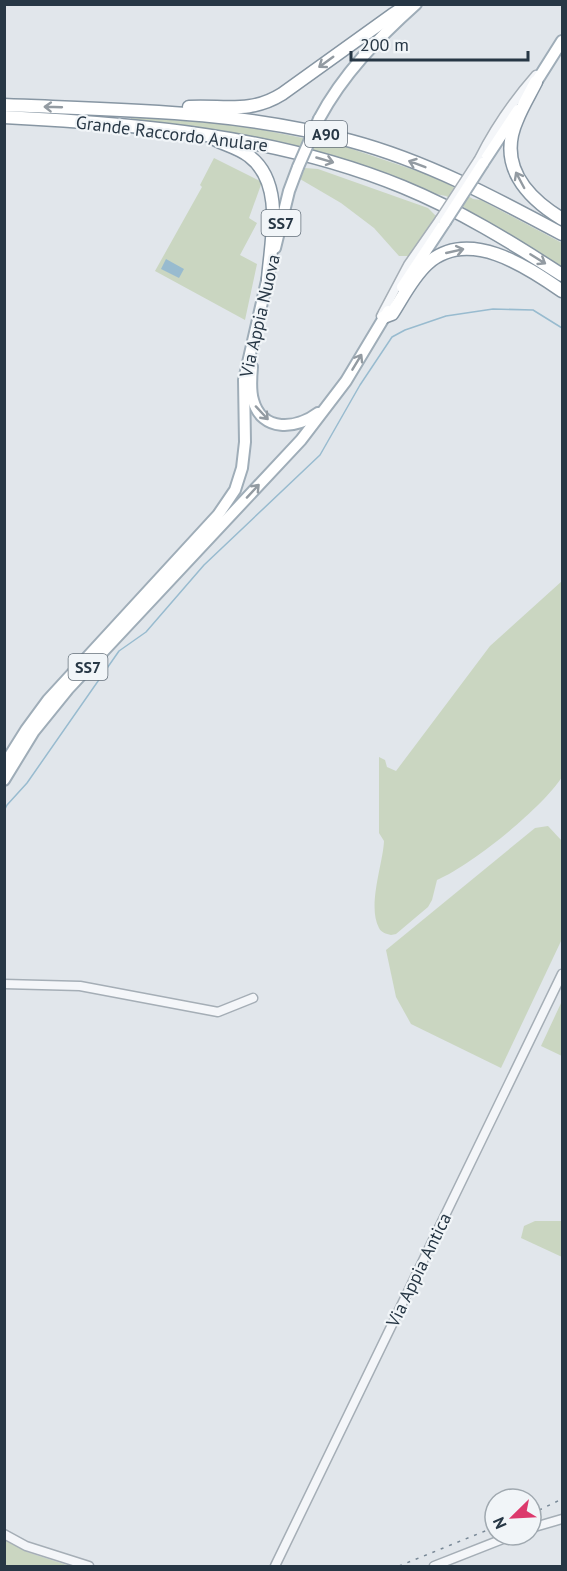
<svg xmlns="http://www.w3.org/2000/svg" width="567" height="1571" font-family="'PT Sans',sans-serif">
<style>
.green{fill:#cad6c1}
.water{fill:#98bbcf}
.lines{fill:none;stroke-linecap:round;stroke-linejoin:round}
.stream{stroke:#98bbcf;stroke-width:1.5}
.minor-casing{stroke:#a5aeb6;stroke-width:11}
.major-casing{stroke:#9fadb8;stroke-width:14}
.highway-casing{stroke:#8796a3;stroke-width:15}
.minor{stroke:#f4f6f9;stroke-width:8}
.major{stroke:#fff;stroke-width:10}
.highway{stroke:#fff;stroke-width:12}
.rail{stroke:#788896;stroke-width:1.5;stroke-dasharray:3 6;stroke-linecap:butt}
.minor-bridge-casing{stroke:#a5aeb6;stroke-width:11;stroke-linecap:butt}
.major-bridge-casing{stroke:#9fadb8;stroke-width:14;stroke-linecap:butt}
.minor-bridge{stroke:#f4f6f9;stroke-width:8}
.major-bridge{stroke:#fff;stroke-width:10}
.oneway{stroke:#939ba2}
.labels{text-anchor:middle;stroke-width:4.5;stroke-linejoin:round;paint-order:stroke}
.shield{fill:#f1f5f8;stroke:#64707b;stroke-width:1.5}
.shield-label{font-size:16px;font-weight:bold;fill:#273745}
.street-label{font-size:18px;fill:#273745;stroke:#f1f5f8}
</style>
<rect width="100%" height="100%" fill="#e1e6eb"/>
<g class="green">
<path d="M131,117L238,125L343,146L423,173L450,185L473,199L481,200L562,243V269L446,196L435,194C388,176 340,158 291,145C239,131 185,126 131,120Z"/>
<polygon points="214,158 262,182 249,218 257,223 240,255 257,264 245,320 155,271 202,187 200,185"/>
<polygon points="305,168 318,169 428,208 437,217 414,252 409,256 399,256 374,228 341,203 300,179"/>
<path d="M562,581V777C541,809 473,864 437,880L432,900L428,907L396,934L391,935C386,934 381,932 379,928C367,906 383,864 384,841L379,833V757L385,760L387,767L396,771L490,646Z"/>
<polygon points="548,826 562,841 562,939 501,1068 411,1024 396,997 386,950 535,828"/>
<polygon points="562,1001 562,1056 541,1046"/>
<polygon points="535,1221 562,1221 562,1257 521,1238 524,1226"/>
<polygon points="4,1539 27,1552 70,1566 5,1566"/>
</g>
<polygon class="water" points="166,259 184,269 179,278 161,269"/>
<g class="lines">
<polyline class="stream" points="4,811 7,805 27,783 119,651 146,632 204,565 320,455 360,385 392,337 405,330 446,316 493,309 533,310 562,328"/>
<defs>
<g id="minor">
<path d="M479,159C494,129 514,100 536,75"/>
<polyline points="381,316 408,265 440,219"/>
<polyline points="4,984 80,986 218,1012 253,998"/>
<polyline points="531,1528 562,1519"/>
<polyline points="4,1534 26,1546 89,1566"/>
<polyline points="275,1566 562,974"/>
<polyline points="434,1566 513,1535"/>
</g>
<g id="major">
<polyline points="533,87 562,41"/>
<path d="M319,119C343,74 378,38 416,4"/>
<polyline points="483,163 518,110"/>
<polyline points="275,248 289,191 298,167"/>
<polyline points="402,287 445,222"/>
<path d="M252,367C251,378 250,390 253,400C262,433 297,429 318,413"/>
<polyline points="4,765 26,730 48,700 218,515 235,490 242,468 245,442 244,380 269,272"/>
<polyline points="4,780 34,731 68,689 301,440 346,381 388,311"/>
</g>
<g id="highway">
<path d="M536,82C530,94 522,107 517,120C497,165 526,197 562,219"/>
<path d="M4,105C121,110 238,110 351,141C426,161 495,198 562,234"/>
<path d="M189,107C224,105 250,114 282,94L392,15L409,4"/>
<path d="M4,117C139,124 276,135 403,187C459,210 511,242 562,275"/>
<path d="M216,140C226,145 239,148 249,156C285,183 271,240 268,279"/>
<path d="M384,317L392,314C403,297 412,278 427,264C468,227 526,266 562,291"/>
</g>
</defs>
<use href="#minor" class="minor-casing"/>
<use href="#major" class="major-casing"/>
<use href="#highway" class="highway-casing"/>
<use href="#minor" class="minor"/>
<use href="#major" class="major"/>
<use href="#highway" class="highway"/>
<g class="rail">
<polyline points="531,1514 562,1499"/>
<polyline points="399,1566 495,1527"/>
</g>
<defs>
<polyline id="minor-bridge" points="440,219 479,159"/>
<g id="major-bridge">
<polyline points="298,167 319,119"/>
<polyline points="445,222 483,163"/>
</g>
</defs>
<use href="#minor-bridge" class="minor-bridge-casing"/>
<use href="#major-bridge" class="major-bridge-casing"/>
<use href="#minor-bridge" class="minor-bridge"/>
<use href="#major-bridge" class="major-bridge"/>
</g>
<defs><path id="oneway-shaft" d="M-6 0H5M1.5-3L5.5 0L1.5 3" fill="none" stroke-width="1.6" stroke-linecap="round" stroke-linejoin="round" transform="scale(1.5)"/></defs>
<g class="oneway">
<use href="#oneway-shaft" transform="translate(326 62) rotate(144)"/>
<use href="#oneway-shaft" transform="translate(53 107) rotate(-178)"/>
<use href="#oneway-shaft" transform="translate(325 160) rotate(16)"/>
<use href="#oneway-shaft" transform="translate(417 164) rotate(-159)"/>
<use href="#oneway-shaft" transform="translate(520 180) rotate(-118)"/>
<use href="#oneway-shaft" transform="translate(455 251) rotate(-13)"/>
<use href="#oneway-shaft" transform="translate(538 259) rotate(32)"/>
<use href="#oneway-shaft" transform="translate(357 362) rotate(-59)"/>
<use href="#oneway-shaft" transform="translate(262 413) rotate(47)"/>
<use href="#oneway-shaft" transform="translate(253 491) rotate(-47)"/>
</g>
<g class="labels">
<g class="shield">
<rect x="305" y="121" width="42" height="26" rx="4.5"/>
<rect x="261.5" y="210" width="39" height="26" rx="4.5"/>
<rect x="68.5" y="654" width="39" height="26" rx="4.5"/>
</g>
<g class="shield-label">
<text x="326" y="140">A90</text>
<text x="281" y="229">SS7</text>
<text x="88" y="673">SS7</text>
</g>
<g class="street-label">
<text transform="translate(172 134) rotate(7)" y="6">Grande Raccordo Anulare</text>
<text transform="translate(260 316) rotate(-77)" y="6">Via Appia Nuova</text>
<text transform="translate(419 1270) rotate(-64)" y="6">Via Appia Antica</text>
</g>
</g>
<rect width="567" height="1571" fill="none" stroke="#273745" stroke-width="12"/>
<g transform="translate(513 1517) rotate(246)"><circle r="28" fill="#f1f5f8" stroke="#a0a9b0" stroke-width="1.5"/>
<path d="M0-4.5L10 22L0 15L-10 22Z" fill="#dc396c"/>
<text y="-9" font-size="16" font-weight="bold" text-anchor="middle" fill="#273745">N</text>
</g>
<path d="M351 51v9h177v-9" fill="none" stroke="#273745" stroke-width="3"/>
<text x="360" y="51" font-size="18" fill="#273745" stroke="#f1f5f8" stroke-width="4.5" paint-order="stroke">200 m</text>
</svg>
